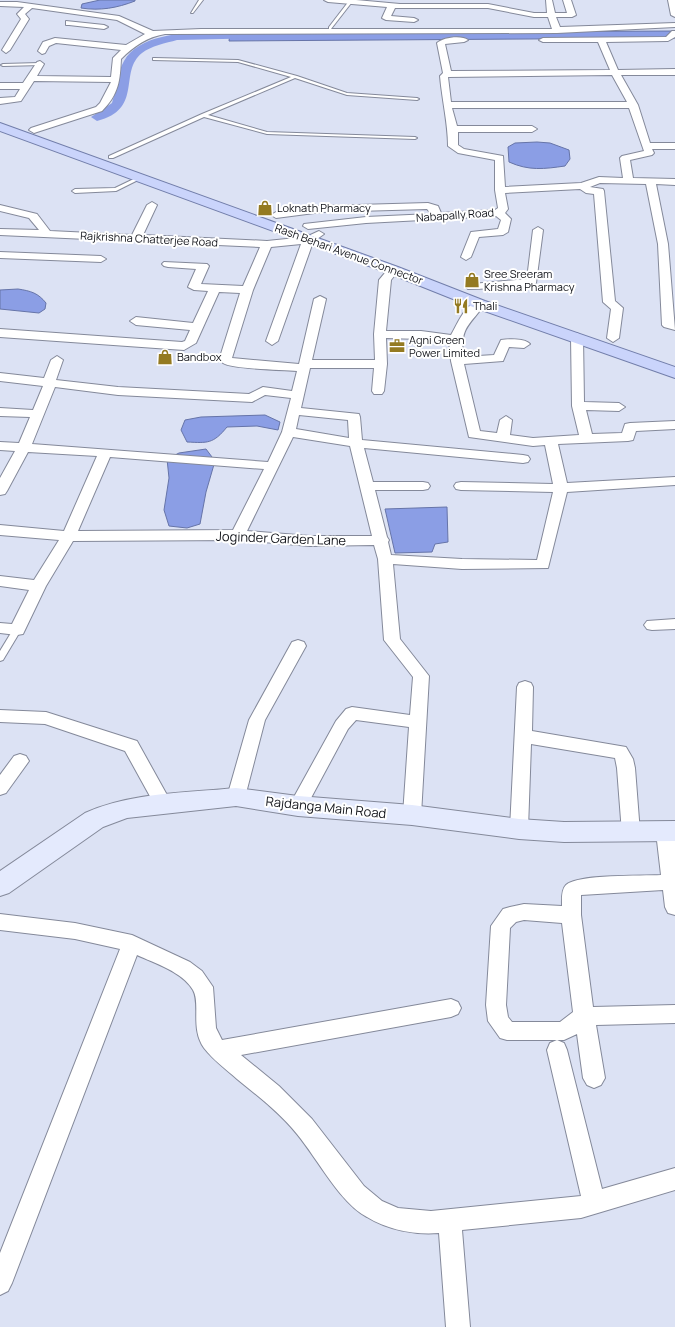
<svg xmlns="http://www.w3.org/2000/svg" width="675" height="1327" font-family="Manrope,sans-serif">
<style>
.water{fill:#8b9ee5;stroke:#6674a8}
.lines{fill:none;stroke-linecap:round;stroke-linejoin:round}
.canal{fill:#8b9ee5;fill-rule:evenodd}
.lane-casing{stroke:#84899a;stroke-width:2}
.street-casing{stroke:#84899a;stroke-width:2}
.secondary-casing{stroke:#84899a;stroke-width:2}
.primary-casing{stroke:#727eaa;stroke-width:2}
.lane{fill:#fff;fill-rule:evenodd}
.street{fill:#fff;fill-rule:evenodd}
.secondary{fill:#e4eafd;fill-rule:evenodd}
.primary{fill:#cad4fb;fill-rule:evenodd}
.labels{text-anchor:middle;stroke-width:4;stroke-linejoin:round;paint-order:stroke}
.far-poi-label{font-size:11px;fill:#111319;stroke:#fff;text-anchor:start}
.far-street-label{font-size:11px;fill:#111319;stroke:#fff}
.street-label{font-size:13px;fill:#111319;stroke:#fff}
</style>
<rect width="100%" height="100%" fill="#dce2f4"/>
<g class="water">
<path d="M100,0H135V1C117,8 100,11 81,8L82,4Z"/>
<polygon points="675,31 675,38 229,41 230,33"/>
<path d="M537,142L550,143L569,150L570,159L565,166C544,169 529,171 509,162L508,147L515,143Z"/>
<path d="M18,289C31,291 38,293 46,303L45,309L39,313L0,309V290Z"/>
<path d="M265,415L280,422L278,430L257,426L227,427C213,444 208,443 187,442L181,430L185,420L201,417Z"/>
<polygon points="206,449 215,461 206,492 200,524 187,528 169,526 164,510 169,478 167,459 179,453"/>
<polygon points="447,507 448,542 435,544 432,552 395,553 385,509"/>
</g>
<g class="lines">
<path class="canal" d="M260,33L266,36L264,38L177,40C166,43 151,46 142,53C118,72 144,109 97,121L91,117L112,103C116,90 117,73 124,61C145,24 224,33 260,33Z"/>
<defs>
<g id="lane">
<polygon points="199,0 203,0 193,13 191,13"/>
<polygon points="349,1 352,2 331,29 329,29 329,27"/>
<polygon points="154,58 238,60 297,76 347,93 417,98 419,99 417,100 347,95 295,78 208,115 267,132 415,137 417,138 415,139 267,134 204,117 113,158 109,158 109,156 202,114 291,77 238,62 153,60 153,58"/>
<polygon points="40,63 42,63 42,65 3,66 1,65 3,64"/>
<polygon points="140,176 144,177 116,191 75,193 72,191 75,189 115,188"/>
<polygon points="17,627 21,630 3,660 0,661 0,651 14,628"/>
</g>
<g id="street">
<path d="M324,0H356L400,4H488L534,13H547L546,0H552L555,13H567L563,0H571L576,15L572,17H556L560,27L675,23V27L557,33L165,34C147,37 134,46 121,59C120,80 119,94 102,111L37,132L34,133L29,130L31,128L96,107L100,103L111,82L34,81L21,101L0,104V98L15,97L20,89H0V83H23L37,62L40,61L44,64L37,76L111,77L113,58L121,50L56,43L49,46L45,53L42,54L38,51L43,42L55,38L126,45L145,34L117,20L32,8L25,14L29,19L10,50L6,53L2,50L21,19L17,14L24,7L0,6V2H17L119,16L153,31L201,29H552L548,17H534L488,8H395L391,16L414,18L418,20L414,22L386,20L382,18L387,7L328,2Z"/>
<polygon points="668,0 675,0 675,17 671,15"/>
<polygon points="66,21 104,25 108,27 104,29 69,25 66,25"/>
<path d="M672,31H675V37L668,41L606,42L618,70L675,69V75H621L638,105L650,143H675V149H652L654,153L652,155L630,160L633,178L675,179V185L656,184L668,244L675,330L664,327L662,325L658,244L646,184L600,183L590,187L603,189L604,191L615,301L623,308L619,338L613,342L607,338L611,309L603,302L594,194L586,193L580,189L505,193L508,209L505,213L511,219L508,232L503,235L479,237L471,257L466,260L461,257L471,232L498,229L501,220L496,216L366,223L308,229L303,226L304,224L366,217L431,214L427,209L322,212L276,218L271,215L276,212L322,206L428,203L438,206L441,213L495,210L498,208L495,190V160L458,153L448,146C448,123 442,100 440,76L443,73L437,43C443,37 462,35 468,40L464,42L445,44L451,71L610,70L598,42H543L539,40L543,38L666,37ZM612,75L627,102H451L448,77ZM452,108H629L644,151L622,156L620,158L623,178L599,177L581,183L505,187L503,156L464,149L458,145V132H532L537,129L532,126H457Z"/>
<path d="M152,202L157,205L143,235L267,241L306,237L319,231L324,234L313,242L278,341L272,345L266,341L301,244L271,247L253,290L232,358L299,364L314,299L320,296L326,299L312,360H375L374,334L379,280L389,268L393,267L399,270L391,280L386,331H421L451,335C458,323 465,304 479,301L485,304C469,326 460,327 463,357L494,355L501,340C508,339 525,338 530,344L524,348L509,347L503,361L464,364L480,431L497,433L500,420L506,416L512,420L510,435L533,438L579,435L572,406L571,337L577,333L583,337L584,402L619,403L625,407L619,411L586,410L592,434L622,433L625,424L630,423L675,421V429L636,431L633,440L628,441L558,444L567,483L675,477V485L567,492L548,568L462,569L393,564L400,639L429,676L421,815L418,820L412,822L406,820L403,815L409,727L356,720L348,729L304,811L298,813L292,811L289,806L336,721L346,709L352,707L410,715L413,677L384,640L378,559L374,545L310,546L238,540L73,541L46,586L23,634L17,635L0,633V623L12,624L29,590L0,586V576L34,580L59,540L0,535V525L64,531L97,456L28,452L7,491L5,494L0,495V478L15,451L0,450V442L19,443L30,417L0,416V408L33,410L43,386L0,381V373L44,378L51,360L57,356L63,360L56,380L118,387L249,394L263,387L292,391L297,371C284,370 231,369 223,363C221,361 220,359 220,357L240,293L219,292L196,343L184,350L0,337V329L182,342L185,341L190,330L136,325L130,321L136,317L193,323L208,291L194,290L188,287L196,269L168,267L164,266L162,264L164,262L207,264L209,266L201,284L243,286L260,247L0,235V229L39,230L29,218L0,211V205L37,214L50,231L132,235L147,205ZM386,338L421,339L449,342L451,361L469,437L533,446L545,445L553,484L461,482L456,483L454,486L456,489L461,490L553,492L537,560L462,559L391,555L388,542L389,540L387,537L375,490H423L428,489L430,486L428,483L423,482H373L364,448L523,463L528,462L530,459L528,456L523,455L362,440L360,417L359,414L301,408L310,368H374L372,391L374,394H382L384,391L387,364ZM55,387L118,395L252,402L265,395L291,398L282,432L268,462L32,444ZM299,415L348,420L349,438L296,429ZM293,437L350,446L372,536H310L247,531ZM110,457L264,469L233,530L78,531Z"/>
<polygon points="538,227 543,230 536,283 510,288 468,289 466,287 468,285 472,284 527,279 533,230"/>
<polygon points="0,252 101,256 106,259 101,262 0,258"/>
<polygon points="675,619 675,629 652,630 647,629 644,625 647,621"/>
<polygon points="298,640 304,642 306,646 265,720 245,797 242,802 236,804 230,802 227,797 249,720 292,642"/>
<polygon points="525,681 531,683 533,687 532,731 626,747 633,759 635,768 640,833 637,838 631,840 625,838 622,833 617,768 615,758 531,744 528,829 525,834 519,836 513,834 510,829 517,687 519,683"/>
<polygon points="0,710 46,712 137,741 172,804 169,809 163,811 157,809 125,751 45,724 0,722"/>
<polygon points="20,754 26,756 29,761 6,793 0,795 0,775 14,756"/>
<path d="M665,825L671,827L675,839V915L668,913L665,907L663,890L581,895V915L593,1007L675,1005V1023L596,1025L605,1078L601,1085L594,1088L587,1085L583,1078L577,1034L564,1040H507L500,1038L488,1021L486,1005L491,926L503,909L510,907L524,904L562,906C562,900 561,890 566,885C578,874 642,876 661,875L656,832L659,827ZM524,920L562,923L573,1012L560,1022H512L508,1017L506,1005L510,928L516,922Z"/>
<path d="M0,914L75,923L132,935L190,962L202,971L213,987L216,1028L222,1040L451,999L458,1002L461,1008L458,1014L451,1017L241,1055L279,1086L312,1119L364,1186L382,1201L398,1208L431,1211L581,1196L547,1050L550,1043L557,1040L564,1043L567,1050L602,1189L675,1168V1190L581,1218L462,1230L470,1327H446L439,1233C415,1235 388,1230 367,1217C340,1203 317,1158 297,1134C280,1113 258,1096 237,1079C226,1069 213,1060 204,1048C190,1028 201,1004 193,990C183,972 154,963 137,955L12,1283L8,1291L0,1295V1253L120,949L75,939L0,930Z"/>
</g>
<path id="secondary" d="M236,788L298,796L412,805L519,819L564,822L675,821V841L564,842L519,839L412,825L298,816L236,806L127,818L103,827L9,893L0,896V871L85,813C132,792 186,793 236,788Z"/>
<polygon id="primary" points="0,123 398,267 485,301 675,367 675,378 473,307 388,273 0,131"/>
</defs>
<use href="#lane" class="lane-casing"/>
<use href="#street" class="street-casing"/>
<use href="#secondary" class="secondary-casing"/>
<use href="#primary" class="primary-casing"/>
<use href="#lane" class="lane"/>
<use href="#street" class="street"/>
<use href="#secondary" class="secondary"/>
<use href="#primary" class="primary"/>
</g>
<defs>
<symbol id="shop-bare" viewBox="-9 -9 18 18"><path d="M-5-2.5h2.3a2.7 3.5 0 0 1 5.4 0H5L5.5 6h-11ZM-1.5-2.5h3a1.5 2.3 0 0 0-3 0Z" fill="#947a21" stroke="#fff" stroke-width="2.5" paint-order="stroke"/></symbol>
<symbol id="restaurant-bare" viewBox="-9 -9 18 18"><path d="M-5-6h1v4h1v-4h1v4h1v-4h1v5L-1.5 .5V6h-2V.5L-5-1ZM5-6V6H3V1.5H1.5Q1.5-4 5-6Z" fill="#947a21" stroke="#fff" stroke-width="2.5" paint-order="stroke"/></symbol>
<symbol id="office-bare" viewBox="-9 -9 18 18"><path d="M-6-3h4V-5.5h4V-3h4V5H-6ZM-1-4.5V-3h2v-1.5ZM-6 0V1H6V0Z" fill="#947a21" stroke="#fff" stroke-width="2.5" paint-order="stroke"/></symbol>
</defs>
<g fill-rule="evenodd">
<use href="#shop-bare" x="254" y="197" width="22" height="22"/>
<use href="#shop-bare" x="461" y="269" width="22" height="22"/>
<use href="#restaurant-bare" x="450" y="295" width="22" height="22"/>
<use href="#office-bare" x="386" y="335" width="22" height="22"/>
<use href="#shop-bare" x="154" y="346" width="22" height="22"/>
</g>
<g class="labels">
<g class="far-poi-label">
<text x="277" y="212">Loknath Pharmacy</text>
<text x="484" y="278">Sree Sreeram<tspan x="484" dy="13">Krishna Pharmacy</tspan></text>
<text x="473" y="310">Thali</text>
<text x="409" y="344">Agni Green<tspan x="409" dy="13">Power Limited</tspan></text>
<text x="177" y="361">Bandbox</text>
</g>
<g class="far-street-label">
<text transform="translate(455 215) rotate(-4)" y="4">Nabapally Road</text>
<text transform="translate(149 239) rotate(3)" y="4">Rajkrishna Chatterjee Road</text>
<text transform="translate(349 254) rotate(20)" y="4">Rash Behari Avenue Connector</text>
</g>
<g class="street-label">
<text transform="translate(281 538) rotate(2)" y="5">Joginder Garden Lane</text>
<text transform="translate(326 807) rotate(6)" y="5">Rajdanga Main Road</text>
</g>
</g>
</svg>
